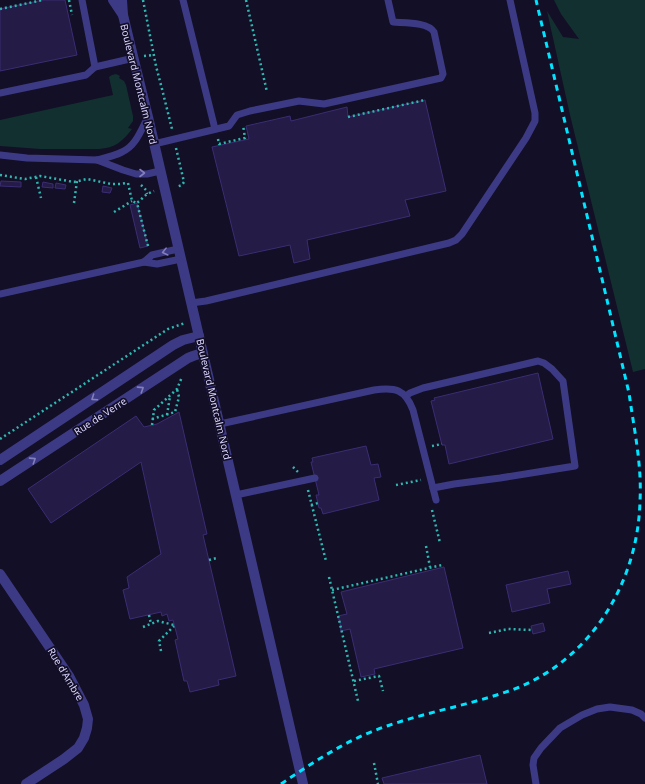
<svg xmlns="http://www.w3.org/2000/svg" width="645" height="784" font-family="'Noto Sans',sans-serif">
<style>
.green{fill:#12302f}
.building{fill:#241b47;stroke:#3b2d73}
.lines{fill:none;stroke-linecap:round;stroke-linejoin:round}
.path{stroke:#2fb8b0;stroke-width:2.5;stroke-dasharray:2 3;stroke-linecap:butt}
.service{stroke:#3d3a85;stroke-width:7}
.minor{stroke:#3d3a85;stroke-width:10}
.tertiary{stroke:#3d3a85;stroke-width:10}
.rail{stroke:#00e5ff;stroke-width:3;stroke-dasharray:6 5;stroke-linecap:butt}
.oneway{stroke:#837fbc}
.labels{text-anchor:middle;stroke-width:3.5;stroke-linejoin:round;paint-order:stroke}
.street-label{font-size:10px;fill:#d9d4ff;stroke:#130f26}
</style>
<rect width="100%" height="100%" fill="#130f26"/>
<g class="green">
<polygon points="554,0 645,0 645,369 633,372 570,115 547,11 563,37 579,39 561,14"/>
<path d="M116,74L120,76L119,78L124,81L126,85L133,116V121L128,128L132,129C123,141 115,148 99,149H40L0,146V120L113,95L109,77L112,75Z"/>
</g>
<g class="building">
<polygon points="43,0 65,0 77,55 0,71 0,9"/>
<polygon points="425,100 446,191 405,200 410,216 307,240 310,259 294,263 290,245 239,256 212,147 249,139 246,126 290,116 291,121 347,107 348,117"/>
<polygon points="1,181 21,182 21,187 0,186"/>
<polygon points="43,182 53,184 53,188 42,187"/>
<polygon points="56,183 66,185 65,189 55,188"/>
<polygon points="103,186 112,188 110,193 102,192"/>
<polygon points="137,203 148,246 140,248 130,205"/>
<polygon points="538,373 553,439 449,464 445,445 442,445 431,401 435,400 434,398"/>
<polygon points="179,412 207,534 203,535 236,676 218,680 219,685 190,692 187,681 184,681 175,640 178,639 173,620 169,621 167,614 162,616 161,612 130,619 123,590 129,588 127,577 161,554 141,462 51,523 28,489 136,416 144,427 157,424"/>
<polygon points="366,446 371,465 378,464 381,477 374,478 379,500 323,514 321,508 319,508 316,495 319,495 311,462 313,462 312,458"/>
<polygon points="444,567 463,648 374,669 375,674 361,677 350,629 341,631 340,623 338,616 347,614 341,592"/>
<polygon points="568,571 571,584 547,589 550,603 512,612 506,585"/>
<polygon points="543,623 545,631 533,634 531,626"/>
<polygon points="480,755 487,784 384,784 382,778"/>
</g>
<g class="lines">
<g class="path">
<polyline points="69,0 72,15"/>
<polyline points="143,0 156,66 162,89 172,129"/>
<polyline points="246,0 267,92"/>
<polyline points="0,9 43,0"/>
<polyline points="144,56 154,55"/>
<polyline points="348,117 425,100"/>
<polyline points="218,139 219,144 245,138 243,125"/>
<polyline points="176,148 184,182 182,185 176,187"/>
<polyline points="0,175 25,179 40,176 74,182 87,179 111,184 120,184 126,183"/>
<polyline points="36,177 41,198"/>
<polyline points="128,183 132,201 137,203"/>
<polyline points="141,185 146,190 147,194"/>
<polyline points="74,203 77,181"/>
<polyline points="114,212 132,201"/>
<polyline points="148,246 137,203 147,194 154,191"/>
<polyline points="167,415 170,396"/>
<polyline points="152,419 175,412 179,397 177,389"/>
<polyline points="152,425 154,410 177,389 182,377"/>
<polyline points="0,439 168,329 185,323"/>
<polyline points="432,446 442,444"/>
<polyline points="293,467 298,472"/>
<polyline points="396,485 421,480"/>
<polyline points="308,490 326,561"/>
<polyline points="311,505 318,503"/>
<polyline points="432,510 440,543"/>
<polyline points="426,546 430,567"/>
<polyline points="209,560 217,558"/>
<polyline points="329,577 358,701"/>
<polyline points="332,590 442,565"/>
<polyline points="149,615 151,624"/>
<polyline points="143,627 158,621 174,625"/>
<polyline points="489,633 508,629 532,630"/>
<polyline points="161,651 159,641 174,626"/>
<polyline points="354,681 379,676 383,691"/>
<polyline points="374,763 378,784"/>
</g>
<g class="service">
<polyline points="82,0 95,67 134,58"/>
<polyline points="183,0 215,129"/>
<polyline points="0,93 86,75 95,67"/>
<path d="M154,144L229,126L237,115L250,111L299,101L324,104L441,78L443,74L434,32C428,22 405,23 393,22L388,0"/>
<polyline points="0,155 27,158 97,160 123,170 136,174 147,174 160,171"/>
<path d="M97,160C105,158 114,156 122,152C136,146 141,130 148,117"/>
<polyline points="144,262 152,255 178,249"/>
<polyline points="0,294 144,262 157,264 181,259"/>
<polyline points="191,303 206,301 449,243 456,240 462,234 526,138 535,121 535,113 510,0"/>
<polyline points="406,396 410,393 423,388 538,361 544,363 552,369 563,381 575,466 500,478 454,484 433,488"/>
<path d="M220,424L374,390C395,387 405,389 413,410L436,500"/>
<polyline points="236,495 315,478"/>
<polyline points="536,784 533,765 534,758 541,748 560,728 582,715 597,709 610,707 632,710 641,714 645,718"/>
</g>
<g class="minor">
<polyline points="0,460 173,345 183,340 199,336"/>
<polyline points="0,481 188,358 193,356 202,353"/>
<polyline points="0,574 69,676 84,705 88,719 87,728 84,738 78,748 64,759 26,784"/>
</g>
<g class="tertiary">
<polyline points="113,0 123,15"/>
<polyline points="122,0 123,15 129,40 148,117 303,784"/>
</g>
<path class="rail" d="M281,784C315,761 348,739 387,726C430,711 475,704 517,688C593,657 638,581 640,501C642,465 634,429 629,393L536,0"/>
</g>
<defs><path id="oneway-chevron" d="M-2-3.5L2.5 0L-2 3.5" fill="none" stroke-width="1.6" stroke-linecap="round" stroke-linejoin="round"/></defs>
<g class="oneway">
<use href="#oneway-chevron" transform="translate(142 173)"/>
<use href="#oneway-chevron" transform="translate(165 252) rotate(166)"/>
<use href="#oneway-chevron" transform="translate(141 389) rotate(-33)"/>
<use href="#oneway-chevron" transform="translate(94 398) rotate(146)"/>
<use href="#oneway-chevron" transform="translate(33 460) rotate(-33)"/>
</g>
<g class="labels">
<g class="street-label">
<text transform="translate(139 84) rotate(76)" y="4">Boulevard Montcalm Nord</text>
<text transform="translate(214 399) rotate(77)" y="4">Boulevard Montcalm Nord</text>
<text transform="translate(100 416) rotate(-33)" y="4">Rue de Verre</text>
<text transform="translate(66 674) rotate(59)" y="4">Rue d'Ambre</text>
</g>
</g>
</svg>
